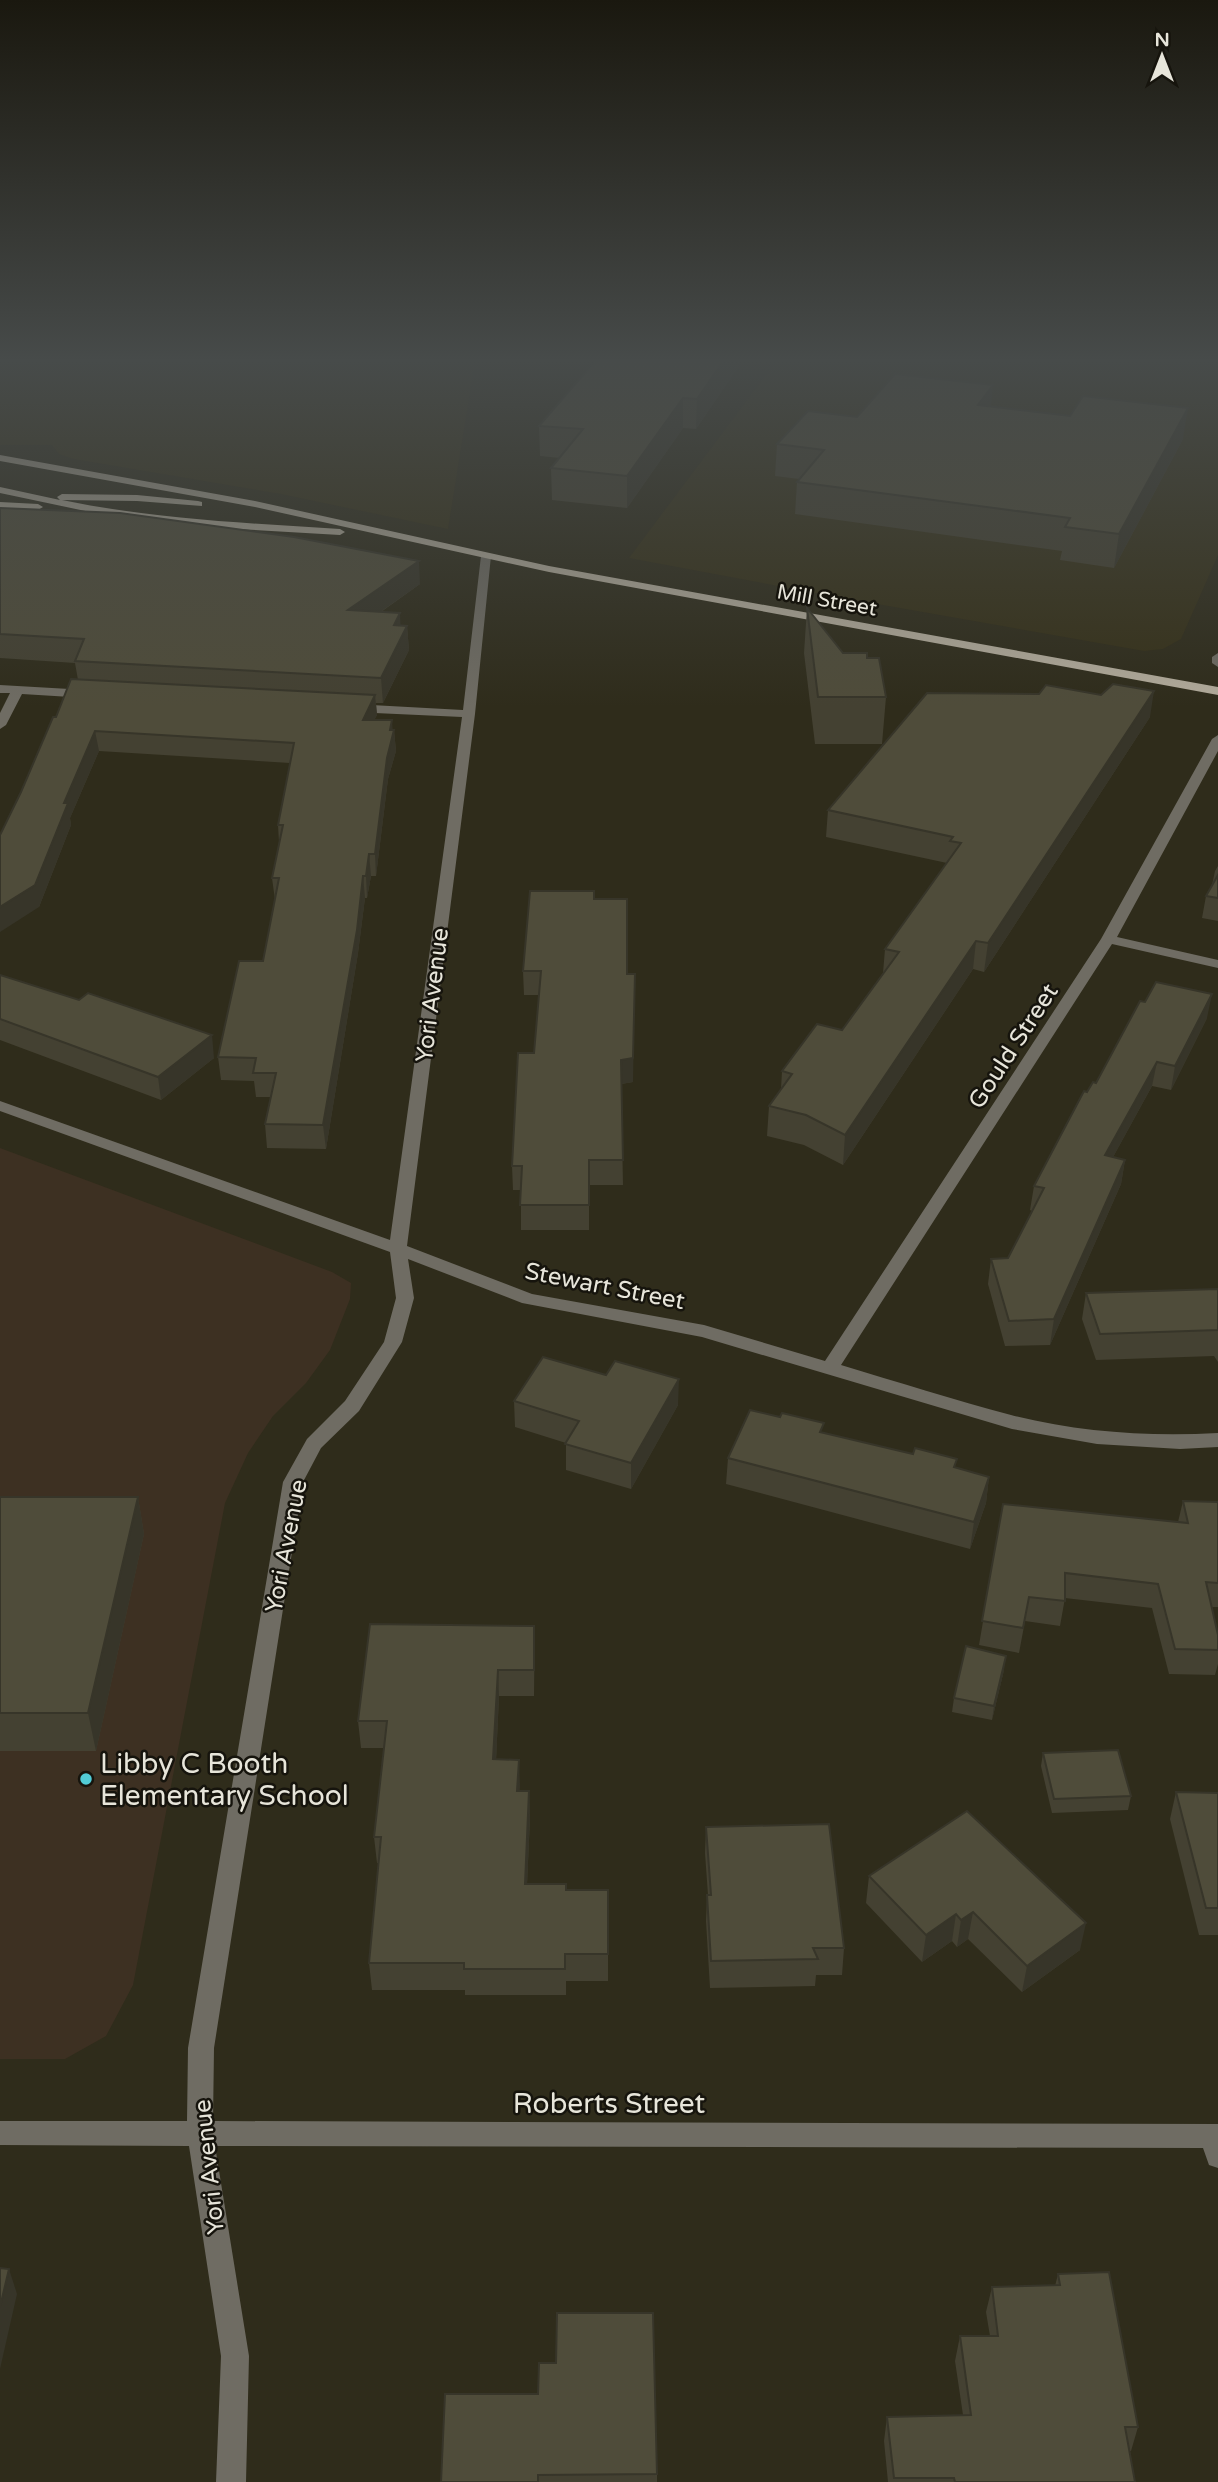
<svg xmlns="http://www.w3.org/2000/svg" width="1218" height="2482" font-family="'Varela Round',sans-serif">
<style>
.built{fill:#363119}
.education{fill:#3d3022}
.lines{fill:none;stroke-linecap:round;stroke-linejoin:round}
.minor{fill:#6f6c63;fill-rule:evenodd}
.major{fill:#b2ab9b;fill-rule:evenodd}
.wall{fill:#444132}
.shaded-wall{fill:#373529}
.building{fill:#4f4c3a;stroke:#373529;stroke-width:2}
.poi-dot{fill:#52ccd6;stroke:#16140d;stroke-width:2.5}
.labels{text-anchor:middle;stroke-width:5;stroke-linejoin:round;paint-order:stroke}
.far-street-label{font-size:21px;fill:#e7e5da;stroke:#16140d}
.street-label{font-size:24px;fill:#e7e5da;stroke:#16140d}
.near-poi-label{font-size:28px;fill:#e7e5da;stroke:#16140d;text-anchor:start}
.near-street-label{font-size:28px;fill:#e7e5da;stroke:#16140d}
</style>
<rect width="100%" height="100%" fill="#2f2c1b"/>
<g class="built">
<polygon points="0,360 475,360 448,529 281,494 74,459 59,454 52,445 0,445"/>
<polygon points="777,360 1218,360 1218,555 1181,639 1163,649 1144,651 826,595 629,558"/>
</g>
<polygon class="education" points="0,1148 332,1272 351,1283 350,1299 330,1350 306,1383 273,1416 248,1453 225,1503 133,1985 106,2036 65,2059 0,2059"/>
<g class="lines">
<g class="minor">
<path d="M486,553L491,556L475,714L407,1246L532,1294L704,1325L825,1361L1101,939L1212,739L1218,735V751L1117,937L1218,960V968L1112,944L841,1365C898,1382 954,1400 1011,1415C1077,1432 1149,1437 1218,1433V1447L1180,1449L1097,1444L1012,1429L702,1337L522,1303L408,1259L414,1298L402,1342L359,1411L321,1448L303,1482L214,2048L213,2121L1218,2124V2168L1209,2165L1203,2148L215,2146L249,2356L246,2482H216L221,2356L189,2146L0,2145V2121H187L188,2048L283,1482L307,1439L345,1401L384,1342L396,1298L390,1252L0,1111V1101L390,1240L462,717L353,712L347,708L353,704L463,710L481,556Z"/>
<polygon points="1218,653 1218,667 1212,663 1212,657"/>
<polygon points="0,685 87,690 93,694 87,698 22,694 6,725 0,729 0,713 10,693 0,693"/>
</g>
<g class="major">
<polygon points="0,455 255,501 549,566 1218,687 1218,695 549,572 255,507 0,461"/>
<path d="M0,487L60,500L57,497L62,494L137,495L198,501L202,502V506L137,501L62,500C153,519 247,523 340,529L345,532L340,535L237,529L109,516L0,493Z"/>
<polygon points="0,502 38,504 43,507 38,510 0,508"/>
</g>
</g>
<g class="wall">
<polygon points="743,360 696,429 683,428 627,508 552,500 551,468 560,458 540,456 539,426"/>
<polygon points="991,406 1183,439 1114,568 1060,560 1062,551 795,514 797,482 799,479 775,476 777,444 857,417"/>
<polygon points="0,508 420,584 381,612 400,625 407,626 409,650 383,703 376,703 377,715 374,720 394,730 396,751 388,779 376,876 371,876 367,898 365,898 358,953 326,1149 267,1148 265,1124 271,1097 256,1097 254,1081 221,1080 218,1057 263,961 275,900 272,878 279,842 278,825 290,763 99,751 70,818 71,825 39,907 21,792 56,717 78,680 75,663 0,658"/>
<polygon points="807,608 843,653 867,658 886,697 882,744 815,744 804,653"/>
<polygon points="1150,717 984,972 973,969 843,1165 804,1145 767,1136 769,1106 781,1089 782,1071 842,1030 883,973 885,949 947,863 826,837 828,810"/>
<polygon points="1218,866 1218,921 1202,918 1206,896 1212,885 1215,871"/>
<polygon points="594,899 627,974 633,1082 621,1084 623,1185 589,1185 589,1230 521,1230 521,1190 513,1190 512,1166 534,1053 539,995 524,995 523,971"/>
<polygon points="0,975 214,1058 161,1100 0,1040"/>
<polygon points="1207,1018 1171,1090 1152,1086 1113,1157 1125,1160 1121,1184 1050,1345 1005,1346 988,1284 991,1259 1008,1258 1032,1211 1030,1210 1034,1186 1087,1092 1096,1083"/>
<polygon points="1218,1289 1218,1362 1214,1356 1096,1360 1082,1319 1086,1293"/>
<polygon points="514,1401 678,1405 631,1489 566,1470 566,1443 515,1427"/>
<polygon points="780,1417 823,1433 989,1477 986,1503 970,1549 726,1484 728,1458"/>
<polygon points="0,1497 138,1497 144,1534 96,1751 0,1751"/>
<polygon points="1183,1501 1218,1502 1218,1607 1211,1607 1218,1635 1218,1664 1215,1675 1169,1674 1152,1608 1065,1598 1060,1626 1025,1621 1019,1653 979,1645 1003,1504 1178,1522"/>
<polygon points="534,1626 534,1696 499,1696 496,1760 519,1760 519,1791 529,1791 530,1818 527,1884 567,1890 608,1890 608,1981 566,1981 566,1995 465,1995 465,1990 372,1990 369,1963 379,1863 377,1863 374,1837 384,1748 361,1748 358,1721"/>
<polygon points="1004,1670 992,1720 952,1712 954,1698"/>
<polygon points="1043,1753 1131,1796 1128,1810 1052,1813 1041,1766"/>
<polygon points="1176,1792 1218,1793 1218,1935 1199,1935 1170,1819"/>
<polygon points="706,1827 844,1948 842,1975 816,1975 815,1986 710,1988 706,1921 707,1895 708,1895 705,1853"/>
<polygon points="869,1876 1080,1950 1022,1992 968,1939 957,1947 952,1941 922,1962 866,1903"/>
<polygon points="1058,2274 1138,2427 1131,2451 1130,2451 1135,2482 888,2482 884,2441 887,2417 963,2415 955,2361 960,2336 990,2336 986,2312 992,2287 1055,2286"/>
<polygon points="538,2394 657,2474 657,2482 441,2482"/>
</g>
<g class="shaded-wall">
<polygon points="724,360 743,360 696,429 697,399"/>
<polygon points="993,385 990,416 978,405"/>
<polygon points="683,398 683,428 627,508 627,476"/>
<polygon points="1188,408 1183,439 1114,568 1119,534"/>
<polygon points="419,561 420,584 349,634 348,610"/>
<polygon points="400,613 401,637 394,625"/>
<polygon points="407,626 409,650 383,703 381,678"/>
<polygon points="1154,691 1150,717 984,972 988,943"/>
<polygon points="375,695 377,715 364,741 363,720"/>
<polygon points="392,720 393,735 394,730 396,751 388,779 376,876 375,854"/>
<polygon points="95,731 99,751 70,818 71,825 39,907 0,932 0,907 64,803"/>
<polygon points="369,854 371,876 367,898 366,876"/>
<polygon points="363,876 365,898 358,953 326,1149 323,1125"/>
<polygon points="976,941 973,969 843,1165 845,1135"/>
<polygon points="635,974 633,1082 621,1084 621,1060"/>
<polygon points="1212,994 1207,1018 1171,1090 1175,1066"/>
<polygon points="212,1035 214,1058 161,1100 158,1077"/>
<polygon points="1157,1062 1152,1086 1101,1179 1105,1155"/>
<polygon points="1125,1160 1121,1184 1050,1345 1054,1319"/>
<polygon points="679,1379 678,1405 631,1489 631,1463"/>
<polygon points="989,1477 986,1503 970,1549 974,1522"/>
<polygon points="138,1497 144,1534 96,1751 88,1713"/>
<polygon points="534,1626 535,1652 534,1696"/>
<polygon points="1006,1656 1004,1670 992,1720 994,1706"/>
<polygon points="498,1670 499,1696 495,1786 493,1759"/>
<polygon points="519,1760 520,1786 518,1818 517,1791"/>
<polygon points="529,1791 530,1818 526,1910 525,1884"/>
<polygon points="973,1912 968,1939 957,1947 961,1920"/>
<polygon points="956,1914 952,1941 922,1962 926,1935"/>
<polygon points="1086,1923 1080,1950 1022,1992 1027,1966"/>
<polygon points="9,2269 17,2294 0,2369 0,2307"/>
</g>
<g class="building">
<polygon points="596,360 724,360 697,399 683,398 627,476 551,468 583,429 539,426"/>
<polygon points="895,374 993,385 978,405 1070,416 1083,396 1188,408 1119,534 1065,527 1070,518 797,482 824,450 777,444 808,411 857,417"/>
<polygon points="0,508 120,513 294,537 419,561 348,610 400,613 394,625 407,626 381,678 75,661 84,639 0,634"/>
<polygon points="807,608 843,653 867,653 867,658 879,658 886,697 818,697"/>
<polygon points="71,679 375,695 363,720 392,720 390,730 394,730 387,758 375,854 369,854 366,876 363,876 357,930 323,1125 265,1124 276,1073 253,1073 256,1058 218,1057 239,961 263,961 279,878 272,878 283,825 278,825 294,743 95,731 64,803 68,803 35,885 0,907 0,835 21,792 53,717 56,717"/>
<polygon points="1113,684 1154,691 988,943 976,941 845,1135 806,1115 769,1106 792,1074 782,1071 817,1024 842,1030 899,952 885,949 961,843 950,841 953,837 828,810 927,693 1039,694 1046,685 1101,695"/>
<polygon points="1218,875 1218,898 1206,896"/>
<polygon points="530,891 594,891 594,899 627,899 627,974 635,974 633,1058 621,1060 623,1160 589,1160 589,1205 520,1205 522,1166 512,1166 518,1053 534,1053 541,971 523,971"/>
<polygon points="0,975 79,1000 88,993 212,1035 158,1077 0,1019"/>
<polygon points="1156,982 1212,994 1175,1066 1157,1062 1105,1155 1125,1160 1054,1319 1009,1321 991,1259 1008,1258 1044,1188 1034,1186 1084,1091 1087,1092 1093,1082 1096,1083 1140,1001 1145,1002"/>
<polygon points="1218,1289 1218,1330 1100,1334 1086,1293"/>
<polygon points="543,1357 606,1375 615,1361 679,1379 631,1463 565,1444 579,1421 514,1401"/>
<polygon points="750,1410 780,1417 782,1413 824,1423 820,1432 913,1454 915,1448 957,1459 954,1467 989,1477 974,1522 728,1458"/>
<polygon points="0,1497 138,1497 88,1713 0,1713"/>
<polygon points="1183,1501 1218,1502 1218,1583 1206,1582 1218,1635 1218,1650 1175,1649 1158,1584 1065,1573 1065,1601 1029,1597 1023,1628 982,1621 1003,1504 1188,1523"/>
<polygon points="370,1624 534,1626 534,1670 498,1670 493,1759 519,1760 517,1791 529,1791 525,1884 566,1884 566,1890 608,1890 608,1954 565,1954 565,1969 464,1969 464,1963 369,1963 381,1837 374,1837 387,1721 358,1721"/>
<polygon points="966,1646 1006,1656 994,1706 954,1698"/>
<polygon points="1118,1750 1131,1796 1054,1799 1043,1753"/>
<polygon points="1176,1792 1218,1793 1218,1908 1206,1908"/>
<polygon points="967,1811 1086,1923 1027,1966 973,1912 961,1920 956,1914 926,1935 869,1876"/>
<polygon points="829,1824 844,1948 813,1948 818,1959 711,1961 707,1895 711,1895 706,1827"/>
<polygon points="0,2268 9,2269 0,2307"/>
<polygon points="1109,2272 1138,2427 1125,2427 1135,2482 955,2482 954,2478 894,2478 887,2417 971,2415 960,2336 998,2336 992,2287 1060,2285 1058,2274"/>
<polygon points="557,2313 653,2313 657,2474 538,2475 538,2482 441,2482 445,2394 538,2394 539,2363 556,2363"/>
</g>
<linearGradient id="sky" x2="0" y2="1"><stop stop-color="#1a180f"/><stop offset="0.51" stop-color="#474b4a"/><stop offset="1" stop-color="#474b4a" stop-opacity="0"/></linearGradient>
<rect width="1218" height="707" fill="url(#sky)"/>
<circle class="poi-dot" cx="86" cy="1779" r="7"/>
<g class="labels">
<g class="far-street-label">
<text transform="translate(827 600) rotate(10)" y="7">Mill Street</text>
</g>
<g class="street-label">
<text transform="translate(432 995) rotate(-83)" y="8">Yori Avenue</text>
<text transform="translate(1013 1046) rotate(-57)" y="8">Gould Street</text>
<text transform="translate(605 1286) rotate(11)" y="8">Stewart Street</text>
<text transform="translate(286 1546) rotate(-79)" y="8">Yori Avenue</text>
<text transform="translate(209 2167) rotate(-96)" y="8">Yori Avenue</text>
</g>
<g class="near-poi-label">
<text x="100" y="1773">Libby C Booth<tspan x="100" dy="32">Elementary School</tspan></text>
</g>
<g class="near-street-label">
<text x="609" y="2113">Roberts Street</text>
</g>
</g>
<g transform="translate(1162 56)" stroke="#16140d" stroke-width="5" paint-order="stroke">
<path d="M0-5L12 26L0 18L-12 26Z" fill="#e7e5da"/>
<text y="-10" font-size="19" font-weight="bold" text-anchor="middle" fill="#e7e5da">N</text>
</g>
</svg>
